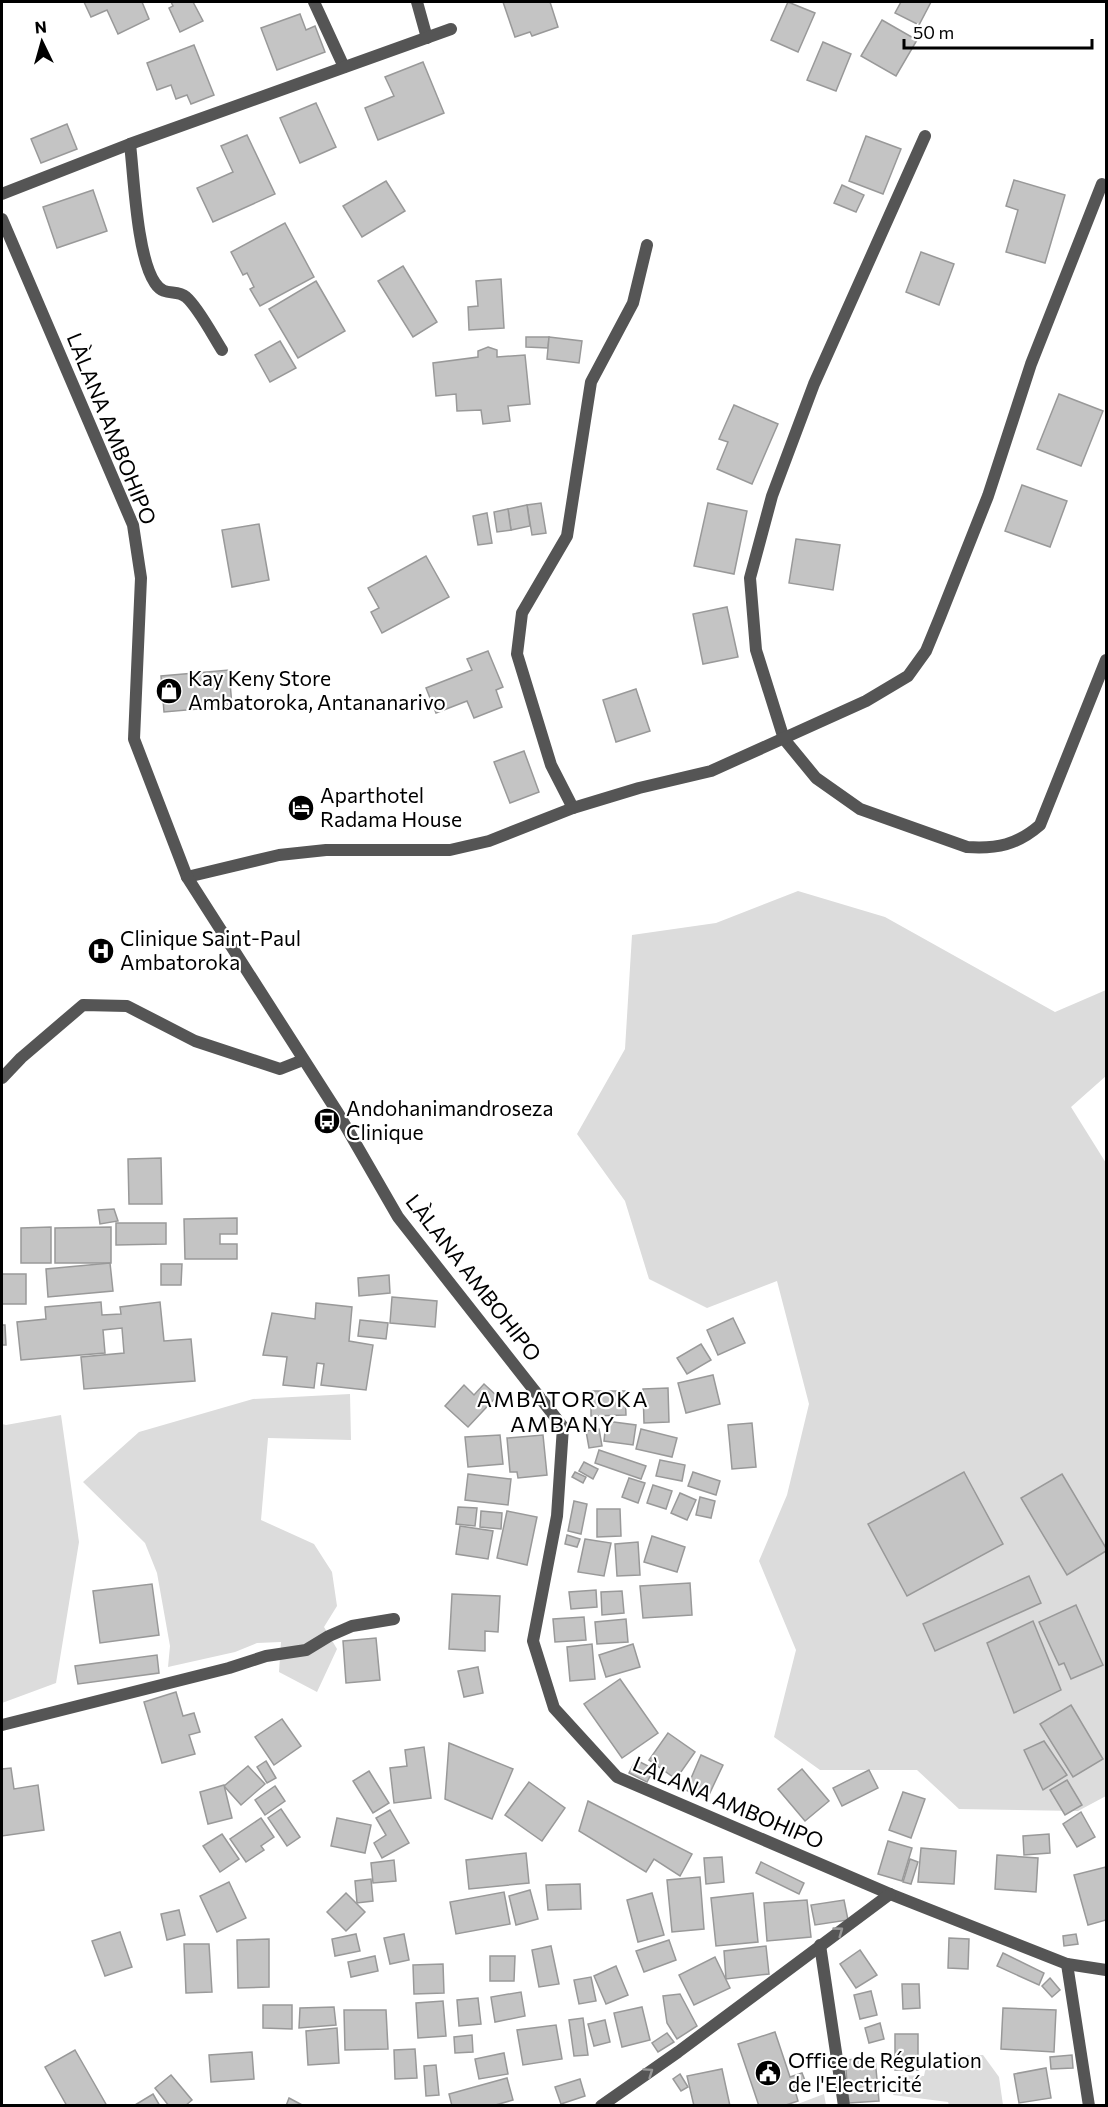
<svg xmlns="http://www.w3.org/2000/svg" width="1108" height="2107" font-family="Commissioner,sans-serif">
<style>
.green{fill:#dcdcdc}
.building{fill:#c4c4c4;stroke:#999;stroke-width:1.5}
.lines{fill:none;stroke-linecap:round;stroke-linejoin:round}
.minor{stroke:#555;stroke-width:12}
.tertiary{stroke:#555;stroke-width:12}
.oneway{stroke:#999}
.labels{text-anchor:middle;stroke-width:4.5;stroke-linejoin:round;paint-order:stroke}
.street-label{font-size:21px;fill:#000;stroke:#fff}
.poi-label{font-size:21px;fill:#000;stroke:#fff;text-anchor:start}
.neighbourhood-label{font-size:22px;letter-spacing:1.5px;fill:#000;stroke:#fff}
</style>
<rect width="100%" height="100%" fill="#fff"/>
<g class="green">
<polygon points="798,891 885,917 1055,1012 1106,990 1106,1076 1071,1107 1106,1163 1106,1796 1078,1811 959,1809 917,1770 820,1770 774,1737 796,1650 759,1561 787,1495 809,1404 777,1281 707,1308 649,1279 625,1201 577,1134 625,1049 632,935 716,923"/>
<polygon points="350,1394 351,1440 268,1438 261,1520 314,1544 332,1572 337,1606 324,1627 337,1649 317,1692 279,1672 281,1642 257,1643 235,1652 168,1667 170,1646 157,1573 145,1543 83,1482 139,1432 253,1399"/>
<polygon points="61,1415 79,1542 56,1683 2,1703 2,1424 6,1425"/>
<polygon points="983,2055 999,2077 1003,2105 949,2105 948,2102 893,2095 897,2075 924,2076 928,2056"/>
<polygon points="824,2094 826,2105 795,2105"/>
</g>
<g class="building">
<polygon points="84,2 142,2 149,19 118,34 107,10 91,17"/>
<polygon points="171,2 193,2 203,21 180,32 169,8 173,6"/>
<polygon points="503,2 550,2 558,27 532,36 530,32 515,37"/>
<polygon points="788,2 815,13 798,52 771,40"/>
<polygon points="901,2 931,2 919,25 895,13"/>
<polygon points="300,14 306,30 315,26 325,52 277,70 261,28"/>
<polygon points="882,20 917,40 896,76 861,56"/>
<polygon points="823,42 851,54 836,91 807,80"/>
<polygon points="194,45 214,95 191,104 187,95 176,99 171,85 157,90 147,63"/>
<polygon points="423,62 444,113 378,140 365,108 394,96 385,77"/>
<polygon points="316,103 336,147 300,163 280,118"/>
<polygon points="67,124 77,149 41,163 31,139"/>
<polygon points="247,135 275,194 213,222 197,188 233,172 221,146"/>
<polygon points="866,136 901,149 883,194 849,181"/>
<polygon points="1014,180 1065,195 1045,263 1006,252 1018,210 1006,206"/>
<polygon points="386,181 405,211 362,237 343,206"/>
<polygon points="842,185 864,195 856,212 834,203"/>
<polygon points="93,190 107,231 57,248 43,207"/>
<polygon points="285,223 314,277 260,306 250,289 254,287 247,273 243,275 231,252"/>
<polygon points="921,252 954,264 939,305 906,292"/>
<polygon points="403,266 437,322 413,337 378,281"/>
<polygon points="501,279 504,328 469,330 468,307 478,306 476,281"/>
<polygon points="316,281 345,331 298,358 269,309"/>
<polygon points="526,337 549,337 548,348 526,347"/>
<polygon points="549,337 582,341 579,363 547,359"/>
<polygon points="280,341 296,368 270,382 255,355"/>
<polygon points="488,347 497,350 497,357 525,355 530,404 508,406 510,421 483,424 481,410 457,411 456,394 436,396 433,363 478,357 478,351"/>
<polygon points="1059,394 1103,411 1081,466 1037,449"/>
<polygon points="734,405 778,424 752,484 717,469 728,442 719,439"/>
<polygon points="1022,485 1067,501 1050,547 1005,531"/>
<polygon points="541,503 546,533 532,535 527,505"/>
<polygon points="708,503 747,511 734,574 694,566"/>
<polygon points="527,505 530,526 511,530 508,509"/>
<polygon points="508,509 511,530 497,532 494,512"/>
<polygon points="487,513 492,543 478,545 473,516"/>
<polygon points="259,524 269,580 232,587 222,530"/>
<polygon points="796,539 840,545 833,590 789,583"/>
<polygon points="426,556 449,597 382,633 371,612 379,608 368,588"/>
<polygon points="727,607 738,657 703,664 693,614"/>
<polygon points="488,651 503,687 496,690 502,707 474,718 467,701 436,713 426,688 472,670 467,659"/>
<polygon points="229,670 232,706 164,712 161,676"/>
<polygon points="636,689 650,731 616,742 603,700"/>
<polygon points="524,751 539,792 510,803 494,762"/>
<polygon points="161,1158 162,1204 129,1204 128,1159"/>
<polygon points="114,1209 118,1221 100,1224 98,1210"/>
<polygon points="237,1218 237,1234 220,1234 220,1244 237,1244 237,1259 185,1259 184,1219"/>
<polygon points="116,1223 166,1223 166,1244 116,1245"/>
<polygon points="51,1227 51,1263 21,1263 21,1228"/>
<polygon points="111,1227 111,1263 55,1263 55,1228"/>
<polygon points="110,1263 113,1291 48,1297 46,1269"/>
<polygon points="161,1264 182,1264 181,1285 161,1285"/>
<rect x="2" y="1274" width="24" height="30"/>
<polygon points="389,1275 390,1293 359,1296 358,1278"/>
<polygon points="392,1297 437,1301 435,1327 390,1323"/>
<polygon points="101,1302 102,1315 121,1314 120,1307 160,1302 164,1341 191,1339 195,1381 84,1389 81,1357 124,1353 122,1328 103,1330 105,1353 21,1360 17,1322 46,1319 45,1307"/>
<polygon points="316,1303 352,1307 349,1341 373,1345 366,1390 321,1385 324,1364 317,1363 314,1388 283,1385 287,1357 263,1355 272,1313 315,1319"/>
<polygon points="733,1318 745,1343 718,1355 707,1330"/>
<polygon points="360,1320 388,1323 386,1339 358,1336"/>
<polygon points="2,1325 5,1325 6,1345 2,1345"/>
<polygon points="701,1344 711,1360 687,1374 677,1358"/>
<polygon points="713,1375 720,1404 686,1413 678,1383"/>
<polygon points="484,1384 497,1396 468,1427 445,1406 464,1385 474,1395"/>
<polygon points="668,1388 669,1422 644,1423 643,1389"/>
<polygon points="591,1391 625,1391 626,1415 591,1416"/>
<polygon points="606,1421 636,1425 633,1445 604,1441"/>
<polygon points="752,1423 756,1467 732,1469 728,1425"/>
<polygon points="599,1429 602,1446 589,1448 586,1431"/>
<polygon points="641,1429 677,1438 672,1457 636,1449"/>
<polygon points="500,1435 503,1464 468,1467 465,1437"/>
<polygon points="543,1435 547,1475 518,1478 517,1472 510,1472 507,1438"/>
<polygon points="599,1450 646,1466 641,1479 595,1463"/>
<polygon points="660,1460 685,1465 682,1481 656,1476"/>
<polygon points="584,1462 598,1469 593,1479 579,1471"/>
<polygon points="575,1472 586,1477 583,1483 572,1477"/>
<polygon points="693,1472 720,1481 716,1495 688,1486"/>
<polygon points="964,1472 1003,1544 907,1596 868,1524"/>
<polygon points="468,1474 511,1479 508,1505 465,1500"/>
<polygon points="1062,1474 1106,1548 1106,1551 1067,1575 1021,1498"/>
<polygon points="629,1478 645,1483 638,1503 622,1497"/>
<polygon points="653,1485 672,1491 666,1509 647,1503"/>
<polygon points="680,1493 696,1500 687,1520 671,1513"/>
<polygon points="700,1497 715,1501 711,1518 696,1515"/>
<polygon points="574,1501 587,1504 581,1534 568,1531"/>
<polygon points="458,1507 477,1508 475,1526 456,1524"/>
<polygon points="597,1509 620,1509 621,1536 597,1537"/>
<polygon points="481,1511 502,1513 501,1529 480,1527"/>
<polygon points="507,1511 537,1517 527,1565 497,1558"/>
<polygon points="460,1526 493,1531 488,1559 456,1554"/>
<polygon points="567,1535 580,1539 577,1547 565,1544"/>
<polygon points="652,1536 685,1547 677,1572 644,1562"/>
<polygon points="585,1539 611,1543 604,1576 578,1572"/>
<polygon points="638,1542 640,1575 617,1576 615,1544"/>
<polygon points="1029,1576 1041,1603 935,1651 923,1624"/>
<polygon points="690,1583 692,1615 643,1618 640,1586"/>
<polygon points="152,1584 159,1635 100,1643 93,1591"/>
<polygon points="596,1590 597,1607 571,1609 569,1592"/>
<polygon points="622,1591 624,1613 602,1615 601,1592"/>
<polygon points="452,1594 500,1596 498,1632 485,1631 485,1651 449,1649"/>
<polygon points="1076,1605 1103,1665 1071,1679 1064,1663 1059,1665 1039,1622"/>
<polygon points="584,1617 586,1640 555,1642 553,1619"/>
<polygon points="626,1619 628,1642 597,1644 595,1622"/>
<polygon points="1033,1621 1061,1690 1014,1713 987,1643"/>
<polygon points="376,1638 380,1680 346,1683 343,1641"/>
<polygon points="592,1644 595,1679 570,1681 567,1647"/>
<polygon points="633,1644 640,1667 606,1677 599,1655"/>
<polygon points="157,1655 159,1673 78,1684 75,1666"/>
<polygon points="478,1667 483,1693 464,1697 458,1671"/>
<polygon points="620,1679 658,1733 622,1758 584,1704"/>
<polygon points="176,1692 183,1716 194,1713 200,1732 189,1735 195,1754 162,1763 144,1702"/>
<polygon points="1071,1705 1103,1759 1073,1777 1040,1724"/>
<polygon points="282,1719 301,1746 274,1765 255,1737"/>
<polygon points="668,1733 695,1752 676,1779 649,1760"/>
<polygon points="1044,1741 1067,1775 1043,1790 1024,1750"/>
<polygon points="449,1743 513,1769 492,1819 445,1799"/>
<polygon points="424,1747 431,1798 394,1803 390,1768 407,1766 405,1750"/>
<polygon points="701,1755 723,1765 707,1799 686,1790"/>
<polygon points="636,1760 654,1769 647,1782 629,1773"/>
<polygon points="266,1761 276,1778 267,1783 257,1767"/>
<polygon points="248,1766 265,1784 241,1805 224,1786"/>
<polygon points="11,1768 14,1789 38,1785 44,1830 2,1836 2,1769"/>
<polygon points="802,1769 829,1801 805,1821 778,1789"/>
<polygon points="869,1770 878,1788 842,1806 833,1788"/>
<polygon points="369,1771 389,1803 373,1813 353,1781"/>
<polygon points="1067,1780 1082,1805 1065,1815 1050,1790"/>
<polygon points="529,1782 565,1808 542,1841 505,1815"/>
<polygon points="224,1785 232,1818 208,1824 200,1792"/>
<polygon points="275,1786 285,1801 265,1815 255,1800"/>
<polygon points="903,1792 925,1799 911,1838 889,1830"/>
<polygon points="588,1801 692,1854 680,1876 654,1859 646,1872 579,1831"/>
<polygon points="281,1809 300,1837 287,1846 268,1818"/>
<polygon points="390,1810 409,1843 382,1858 374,1843 386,1835 376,1818"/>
<polygon points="1081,1812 1095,1837 1077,1847 1063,1824"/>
<polygon points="261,1818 274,1837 261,1846 264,1850 246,1862 230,1839"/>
<polygon points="337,1818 371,1825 365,1853 331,1846"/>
<polygon points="222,1834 239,1859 220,1872 203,1846"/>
<polygon points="1049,1834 1050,1853 1024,1855 1023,1836"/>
<polygon points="888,1841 912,1848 902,1881 878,1874"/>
<polygon points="921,1848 956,1851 954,1884 918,1882"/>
<polygon points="526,1853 529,1883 469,1889 466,1860"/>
<polygon points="997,1855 1038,1858 1036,1892 995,1889"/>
<polygon points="722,1857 724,1882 706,1884 704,1858"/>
<polygon points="910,1859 918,1862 911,1884 903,1882"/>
<polygon points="394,1860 396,1881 373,1883 371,1863"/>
<polygon points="761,1862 804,1883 799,1894 756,1873"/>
<polygon points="1106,1867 1106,1920 1088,1925 1074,1875"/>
<polygon points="700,1877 704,1929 672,1932 667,1880"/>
<polygon points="371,1879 373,1901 357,1903 355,1881"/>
<polygon points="229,1882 246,1918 217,1932 200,1896"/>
<polygon points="580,1884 581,1909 548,1910 546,1885"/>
<polygon points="530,1890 538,1919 516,1925 509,1896"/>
<polygon points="504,1892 510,1924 456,1934 450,1902"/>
<polygon points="346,1893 365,1912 346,1931 327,1912"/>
<polygon points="652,1893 664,1935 638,1942 627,1900"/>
<polygon points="753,1893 758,1942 716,1946 711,1898"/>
<polygon points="807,1900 811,1937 767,1941 764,1903"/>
<polygon points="844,1900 848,1920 815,1925 811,1905"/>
<polygon points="179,1910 185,1935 167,1940 161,1914"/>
<polygon points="120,1932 132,1967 105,1976 92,1941"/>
<polygon points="356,1934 360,1951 335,1956 332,1939"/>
<polygon points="404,1934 409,1960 390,1964 384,1938"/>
<polygon points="1076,1934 1078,1944 1064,1946 1063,1936"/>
<polygon points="949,1938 969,1939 968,1969 948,1968"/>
<polygon points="269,1939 269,1987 238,1988 237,1940"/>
<polygon points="669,1940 676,1960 644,1972 636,1951"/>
<polygon points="184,1944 209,1944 212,1992 186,1993"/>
<polygon points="551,1946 559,1984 539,1987 532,1950"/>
<polygon points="766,1946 769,1974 726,1979 724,1951"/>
<polygon points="860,1950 877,1975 856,1988 840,1964"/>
<polygon points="1003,1953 1044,1973 1039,1985 997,1966"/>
<polygon points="375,1956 378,1971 351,1977 348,1962"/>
<polygon points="490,1956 515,1956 514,1981 490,1981"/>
<polygon points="715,1957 730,1988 694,2005 679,1975"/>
<polygon points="443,1964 444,1993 414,1994 413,1965"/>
<polygon points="616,1966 628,1995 606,2004 594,1976"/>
<polygon points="591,1977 596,2001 579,2004 574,1980"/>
<polygon points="1050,1978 1060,1990 1052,1997 1042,1986"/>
<polygon points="902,1984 919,1984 920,2008 903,2009"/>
<polygon points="871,1991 877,2015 860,2019 854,1995"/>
<polygon points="521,1992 525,2016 495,2022 491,1997"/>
<polygon points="680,1994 697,2026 677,2039 667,2023 663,1996"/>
<polygon points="478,1998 481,2024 459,2026 457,2000"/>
<polygon points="443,2001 446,2036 418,2038 416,2003"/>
<polygon points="263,2005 292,2005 292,2029 263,2028"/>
<polygon points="334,2007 336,2025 299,2028 300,2008"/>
<polygon points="642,2007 650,2040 622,2047 614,2013"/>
<polygon points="1003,2008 1056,2010 1054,2052 1001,2049"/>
<polygon points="344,2010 386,2010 388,2049 345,2050"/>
<polygon points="583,2018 588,2055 574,2056 569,2020"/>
<polygon points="605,2020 610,2042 594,2046 588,2024"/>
<polygon points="880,2023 884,2039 869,2043 865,2028"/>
<polygon points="556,2025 562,2059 523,2065 517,2030"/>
<polygon points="337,2028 339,2063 308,2065 306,2031"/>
<polygon points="775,2032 790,2077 802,2073 806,2083 794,2087 798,2101 783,2106 759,2106 738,2044"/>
<polygon points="667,2033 674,2042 658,2052 652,2043"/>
<rect x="895" y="2034" width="23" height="36"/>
<polygon points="472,2035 473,2052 455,2053 454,2037"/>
<polygon points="415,2049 417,2078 395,2079 394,2050"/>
<polygon points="75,2050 107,2106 67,2106 45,2067"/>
<polygon points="252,2052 254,2079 211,2082 209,2055"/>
<polygon points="504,2053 508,2074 479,2079 475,2059"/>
<polygon points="1072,2055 1073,2068 1051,2069 1050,2057"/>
<polygon points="875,2058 879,2101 849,2103 845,2060"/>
<polygon points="436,2065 439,2095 426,2096 424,2066"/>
<polygon points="1046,2068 1051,2098 1019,2103 1014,2074"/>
<polygon points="722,2069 730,2106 694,2106 687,2076"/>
<polygon points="680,2074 688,2087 681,2091 673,2079"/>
<polygon points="171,2075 192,2100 185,2106 169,2106 155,2088"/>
<polygon points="507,2078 513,2100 492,2106 452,2106 449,2094"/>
<polygon points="580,2079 585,2096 561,2104 555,2087"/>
<polygon points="153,2094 160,2106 135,2106 135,2105"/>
<polygon points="289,2098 304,2106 286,2106"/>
</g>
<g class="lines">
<g class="minor">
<polyline points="314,2 344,67"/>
<polyline points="417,2 427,38"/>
<path d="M925,136L814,384L772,496L750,578L756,650L784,739L816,778L860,809L967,847C997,849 1017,845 1040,825L1106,660"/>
<path d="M130,144C134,178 137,257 155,283C165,298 176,288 186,297C198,307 213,336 222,350"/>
<polyline points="2,194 130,144 451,29"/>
<polyline points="573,808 551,765 517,654 522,613 567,536 591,382 633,303 647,245"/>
<polyline points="187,877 279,855 326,850 450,850 489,841 573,808 639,788 711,771 866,701 908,676 926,651 940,617 988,496 1031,364 1102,184"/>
<polyline points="2,1078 21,1058 83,1005 127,1006 195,1041 280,1069 303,1060"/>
<polyline points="2,1725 229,1668 266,1656 306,1650 329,1636 352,1626 394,1619"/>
<polyline points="820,1945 844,2106"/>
<polyline points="1067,1964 1089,2106"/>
</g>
<g class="tertiary">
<polyline points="2,219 133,525 141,578 134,739 187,877 338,1113 398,1217 563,1427 557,1516 533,1641 554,1708 617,1777 890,1894 1067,1964 1106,1970"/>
<polyline points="601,2106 678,2052 890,1894"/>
</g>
</g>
<defs><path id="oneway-chevron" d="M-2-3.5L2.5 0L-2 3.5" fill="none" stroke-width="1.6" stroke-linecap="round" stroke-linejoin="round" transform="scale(1.5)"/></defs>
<g class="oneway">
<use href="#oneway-chevron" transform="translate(839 1931) rotate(-36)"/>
<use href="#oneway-chevron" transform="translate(649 2072) rotate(-35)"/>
</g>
<defs>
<symbol id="shop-disc" viewBox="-11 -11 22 22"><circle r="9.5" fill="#000" stroke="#fff"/><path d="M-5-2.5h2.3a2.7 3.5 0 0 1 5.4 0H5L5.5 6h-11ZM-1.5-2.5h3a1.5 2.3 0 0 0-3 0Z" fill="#fff"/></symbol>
<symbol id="hotel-disc" viewBox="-11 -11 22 22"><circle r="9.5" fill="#000" stroke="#fff"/><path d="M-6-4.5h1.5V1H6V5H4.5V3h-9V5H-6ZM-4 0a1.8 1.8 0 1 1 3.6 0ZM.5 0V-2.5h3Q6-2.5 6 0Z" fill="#fff"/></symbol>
<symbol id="hospital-disc" viewBox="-11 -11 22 22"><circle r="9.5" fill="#000" stroke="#fff"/><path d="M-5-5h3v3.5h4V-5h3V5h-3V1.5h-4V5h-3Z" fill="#fff"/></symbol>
<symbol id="bus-disc" viewBox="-11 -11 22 22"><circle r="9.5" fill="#000" stroke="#fff"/><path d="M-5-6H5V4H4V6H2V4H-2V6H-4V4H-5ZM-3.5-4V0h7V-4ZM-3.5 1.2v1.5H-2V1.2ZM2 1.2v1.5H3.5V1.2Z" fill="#fff"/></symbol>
<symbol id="civic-disc" viewBox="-11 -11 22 22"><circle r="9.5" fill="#000" stroke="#fff"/><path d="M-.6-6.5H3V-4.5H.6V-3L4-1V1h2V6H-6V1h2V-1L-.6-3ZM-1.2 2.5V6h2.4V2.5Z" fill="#fff"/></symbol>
</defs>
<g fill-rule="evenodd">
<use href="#shop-disc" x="154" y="676" width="30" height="30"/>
<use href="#hotel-disc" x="286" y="793" width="30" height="30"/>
<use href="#hospital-disc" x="86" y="936" width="30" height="30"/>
<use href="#bus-disc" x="312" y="1106" width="30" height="30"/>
<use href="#civic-disc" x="753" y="2058" width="30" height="30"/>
</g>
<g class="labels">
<g class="street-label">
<text transform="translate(111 429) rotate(68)" y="7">LÀLANA AMBOHIPO</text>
<text transform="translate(473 1278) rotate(52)" y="7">LÀLANA AMBOHIPO</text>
<text transform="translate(728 1803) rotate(23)" y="7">LÀLANA AMBOHIPO</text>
</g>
<g class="poi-label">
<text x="188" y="686">Kay Keny Store<tspan x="188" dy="24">Ambatoroka, Antananarivo</tspan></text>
<text x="320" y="803">Aparthotel<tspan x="320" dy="24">Radama House</tspan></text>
<text x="120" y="946">Clinique Saint-Paul<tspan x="120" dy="24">Ambatoroka</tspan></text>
<text x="346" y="1116">Andohanimandroseza<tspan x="346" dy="24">Clinique</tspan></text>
<text x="788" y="2068">Office de Régulation<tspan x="788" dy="24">de l'Electricité</tspan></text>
</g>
<g class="neighbourhood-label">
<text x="563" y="1407">AMBATOROKA<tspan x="563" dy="25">AMBANY</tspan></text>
</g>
</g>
<rect width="1108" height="2107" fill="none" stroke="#000000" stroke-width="6"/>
<g transform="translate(42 42) rotate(355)" stroke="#ffffff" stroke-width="4.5" paint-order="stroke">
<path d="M0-4.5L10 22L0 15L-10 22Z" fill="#000000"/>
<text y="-9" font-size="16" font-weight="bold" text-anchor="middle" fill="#000000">N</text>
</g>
<path d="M904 39v9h188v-9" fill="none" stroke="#000000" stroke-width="3"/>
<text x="913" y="39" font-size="18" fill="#000000" stroke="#ffffff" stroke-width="4.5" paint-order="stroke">50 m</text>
</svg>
